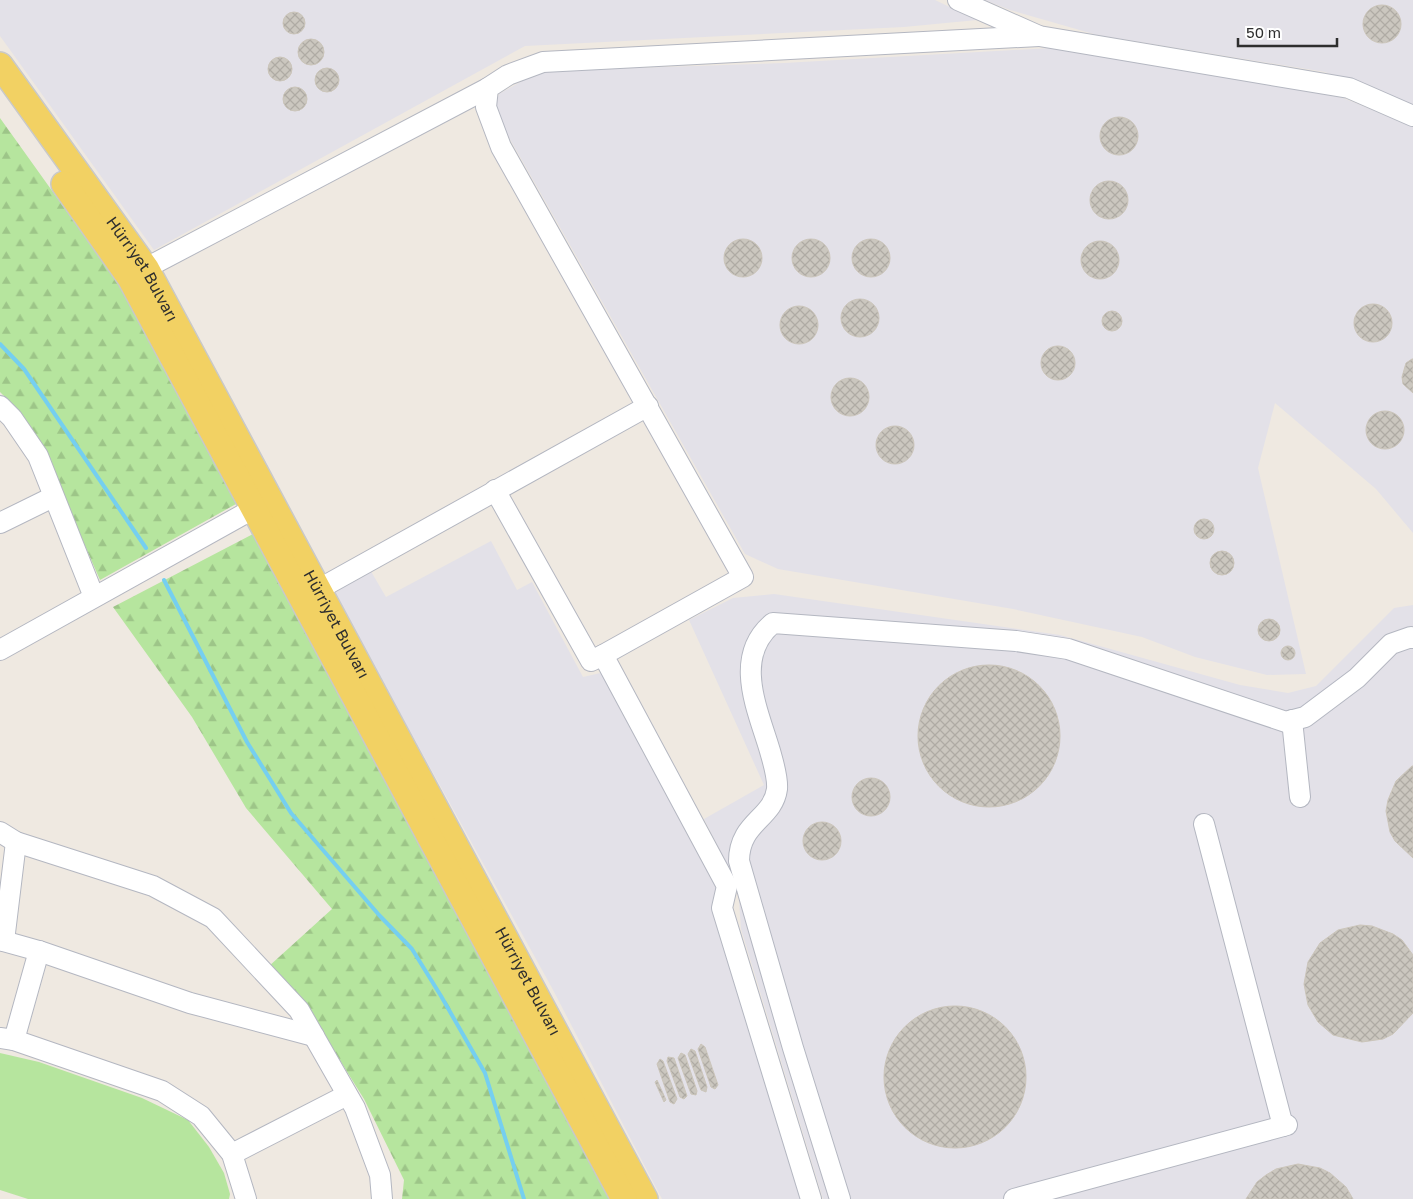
<svg xmlns="http://www.w3.org/2000/svg" width="1413" height="1199" font-family="'Golos Text',sans-serif">
<style>
.industrial{fill:#e3e1e8}
.forest{fill:url(#forest-firs)}
.park{fill:#b6e59e}
.lines{fill:none;stroke-linecap:round;stroke-linejoin:round}
.stream{stroke:#75cff0;stroke-width:4}
.building{fill:url(#building-cross-hatch);stroke:#cbc5ba}
.minor-casing{stroke:#b4b7c1;stroke-width:22}
.major-casing{stroke:#c9c9c9;stroke-width:28}
.minor{stroke:#fff;stroke-width:20}
.major{stroke:#f2d163;stroke-width:25}
.labels{text-anchor:middle;stroke-width:4;stroke-linejoin:round;paint-order:stroke}
.street-label{font-size:16px;fill:#2e2e2e;stroke:#fff}
</style>
<defs>
<pattern id="forest-firs" width="22" height="20" patternUnits="userSpaceOnUse" patternTransform="scale(1.25)"><rect width="22" height="20" fill="#b6e59e"/><path d="M5 1l3.5 6h-7zM16 11l3.5 6h-7z" fill="#9dc588"/></pattern>
<pattern id="building-cross-hatch" width="8" height="8" patternUnits="userSpaceOnUse" patternTransform="scale(1.25)"><rect width="8" height="8" fill="#cbc7bf"/><path d="M0 0l8 8M0 8l8-8" fill="none" stroke="#afaba4"/></pattern>
</defs>
<rect width="100%" height="100%" fill="#efe9e1"/>
<g class="industrial">
<polygon points="0,0 935,0 977,20 904,27 525,46 154,250 0,36"/>
<polygon points="985,0 1413,0 1413,108 1325,72 1097,35 1010,10"/>
<polygon points="1051,48 1227,76 1343,98 1413,126 1413,533 1376,489 1275,403 1258,468 1306,674 1267,675 1195,657 1142,637 1013,609 778,569 745,554 494,111 499,94 540,71 784,63"/>
<polygon points="491,541 517,590 532,582 583,677 605,672 718,886 713,900 777,1122 802,1199 662,1199 552,988 332,590 369,568 386,597"/>
<polygon points="774,594 1060,635 1240,685 1288,693 1316,686 1394,608 1413,605 1413,1199 823,1199 741,929 738,887 704,819 764,785 689,620 733,598"/>
</g>
<g class="forest">
<polygon points="0,118 118,283 236,504 100,580 64,498 16,408 0,392"/>
<polygon points="253,534 611,1199 402,1199 404,1180 364,1099 303,1001 268,967 332,909 246,808 192,717 113,607"/>
</g>
<polygon class="park" points="0,1053 39,1062 142,1098 188,1120 209,1147 224,1173 230,1194 229,1199 28,1199 0,1190"/>
<g class="lines">
<g class="stream">
<polyline points="0,344 24,369 146,548"/>
<polyline points="164,580 247,742 291,813 379,915 412,949 441,996 485,1073 524,1199"/>
</g>
</g>
<g class="building">
<circle cx="1382" cy="24" r="19"/>
<circle cx="294" cy="23" r="11"/>
<circle cx="311" cy="52" r="13"/>
<circle cx="280" cy="69" r="12"/>
<circle cx="327" cy="80" r="12"/>
<circle cx="295" cy="99" r="12"/>
<circle cx="1119" cy="136" r="19"/>
<circle cx="1109" cy="200" r="19"/>
<circle cx="743" cy="258" r="19"/>
<circle cx="811" cy="258" r="19"/>
<circle cx="871" cy="258" r="19"/>
<circle cx="1100" cy="260" r="19"/>
<circle cx="860" cy="318" r="19"/>
<circle cx="1373" cy="323" r="19"/>
<circle cx="799" cy="325" r="19"/>
<circle cx="1112" cy="321" r="10"/>
<circle cx="1058" cy="363" r="17"/>
<polygon points="1412,359 1413,359 1413,393 1403,384 1402,377 1406,363"/>
<circle cx="850" cy="397" r="19"/>
<circle cx="1385" cy="430" r="19"/>
<circle cx="895" cy="445" r="19"/>
<circle cx="1204" cy="529" r="10"/>
<circle cx="1222" cy="563" r="12"/>
<circle cx="1269" cy="630" r="11"/>
<circle cx="1288" cy="653" r="7"/>
<circle cx="989" cy="736" r="71"/>
<polygon points="1412,766 1413,766 1413,858 1395,841 1390,832 1386,811 1388,800 1396,781"/>
<circle cx="871" cy="797" r="19"/>
<circle cx="822" cy="841" r="19"/>
<polygon points="1360,925 1372,926 1393,934 1402,940 1413,955 1413,1013 1393,1034 1383,1039 1362,1042 1333,1035 1318,1022 1308,1005 1304,984 1308,962 1320,943 1338,930"/>
<circle cx="955" cy="1077" r="71"/>
<polygon points="701,1044 705,1047 718,1085 715,1089 711,1087 698,1049"/>
<polygon points="691,1049 695,1051 707,1087 706,1092 701,1090 688,1054"/>
<polygon points="681,1053 685,1055 697,1091 696,1095 691,1094 678,1058"/>
<polygon points="668,1057 674,1058 687,1096 684,1099 680,1097 667,1061"/>
<polygon points="660,1059 663,1061 677,1099 674,1104 670,1102 657,1064"/>
<polygon points="657,1080 666,1100 664,1102 655,1082"/>
<polygon points="1298,1164 1320,1168 1330,1173 1346,1187 1353,1199 1246,1199 1257,1182 1266,1175 1276,1169"/>
</g>
<g class="lines">
<defs>
<g id="minor">
<polyline points="958,0 1039,36 1349,88 1413,116"/>
<polyline points="146,268 488,88"/>
<polyline points="0,406 12,418 38,456 94,597"/>
<polyline points="495,490 591,661 603,655"/>
<polyline points="0,523 53,497"/>
<polyline points="306,599 319,589 648,406"/>
<polyline points="0,650 253,509"/>
<polyline points="1292,720 1300,797"/>
<polyline points="1204,824 1283,1126"/>
<polyline points="0,832 16,842 153,886 213,918 299,1010 355,1108 380,1175 382,1199"/>
<polyline points="0,940 39,951 190,1003 314,1036"/>
<polyline points="4,941 16,842"/>
<polyline points="0,1038 14,1040 162,1091 201,1116 232,1154 246,1199"/>
<polyline points="14,1040 39,951"/>
<polyline points="232,1154 347,1095"/>
<polyline points="811,1199 722,908 727,886 603,655 743,577 501,147 486,107 488,88 508,75 543,62 1039,36"/>
<path d="M840,1199L793,1048L739,861C739,822 773,819 777,789C778,777 773,762 770,751C758,710 732,657 773,623L1016,641L1068,649L1286,722L1305,717L1357,678L1391,644L1411,637L1413,638"/>
<polyline points="1014,1199 1287,1125"/>
</g>
<g id="major">
<path id="s1" d="M0,65L146,268L645,1199"/>
<polyline points="64,184 130,278 624,1199"/>
</g>
</defs>
<use href="#minor" class="minor-casing"/>
<use href="#major" class="major-casing"/>
<use href="#minor" class="minor"/>
<use href="#major" class="major"/>
</g>
<g class="labels">
<g class="street-label">
<text dy="6" stroke="none"><textPath href="#s1" startOffset="249">Hürriyet Bulvarı</textPath></text>
<text dy="6" stroke="none"><textPath href="#s1" startOffset="654">Hürriyet Bulvarı</textPath></text>
<text dy="6" stroke="none"><textPath href="#s1" startOffset="1059">Hürriyet Bulvarı</textPath></text>
</g>
</g>
<path d="M1238 38v8h99v-8" fill="none" stroke="#2e2e2e" stroke-width="2.5"/>
<text x="1246" y="38" font-size="15" fill="#2e2e2e" stroke="#ffffff" stroke-width="4" paint-order="stroke">50 m</text>
</svg>
